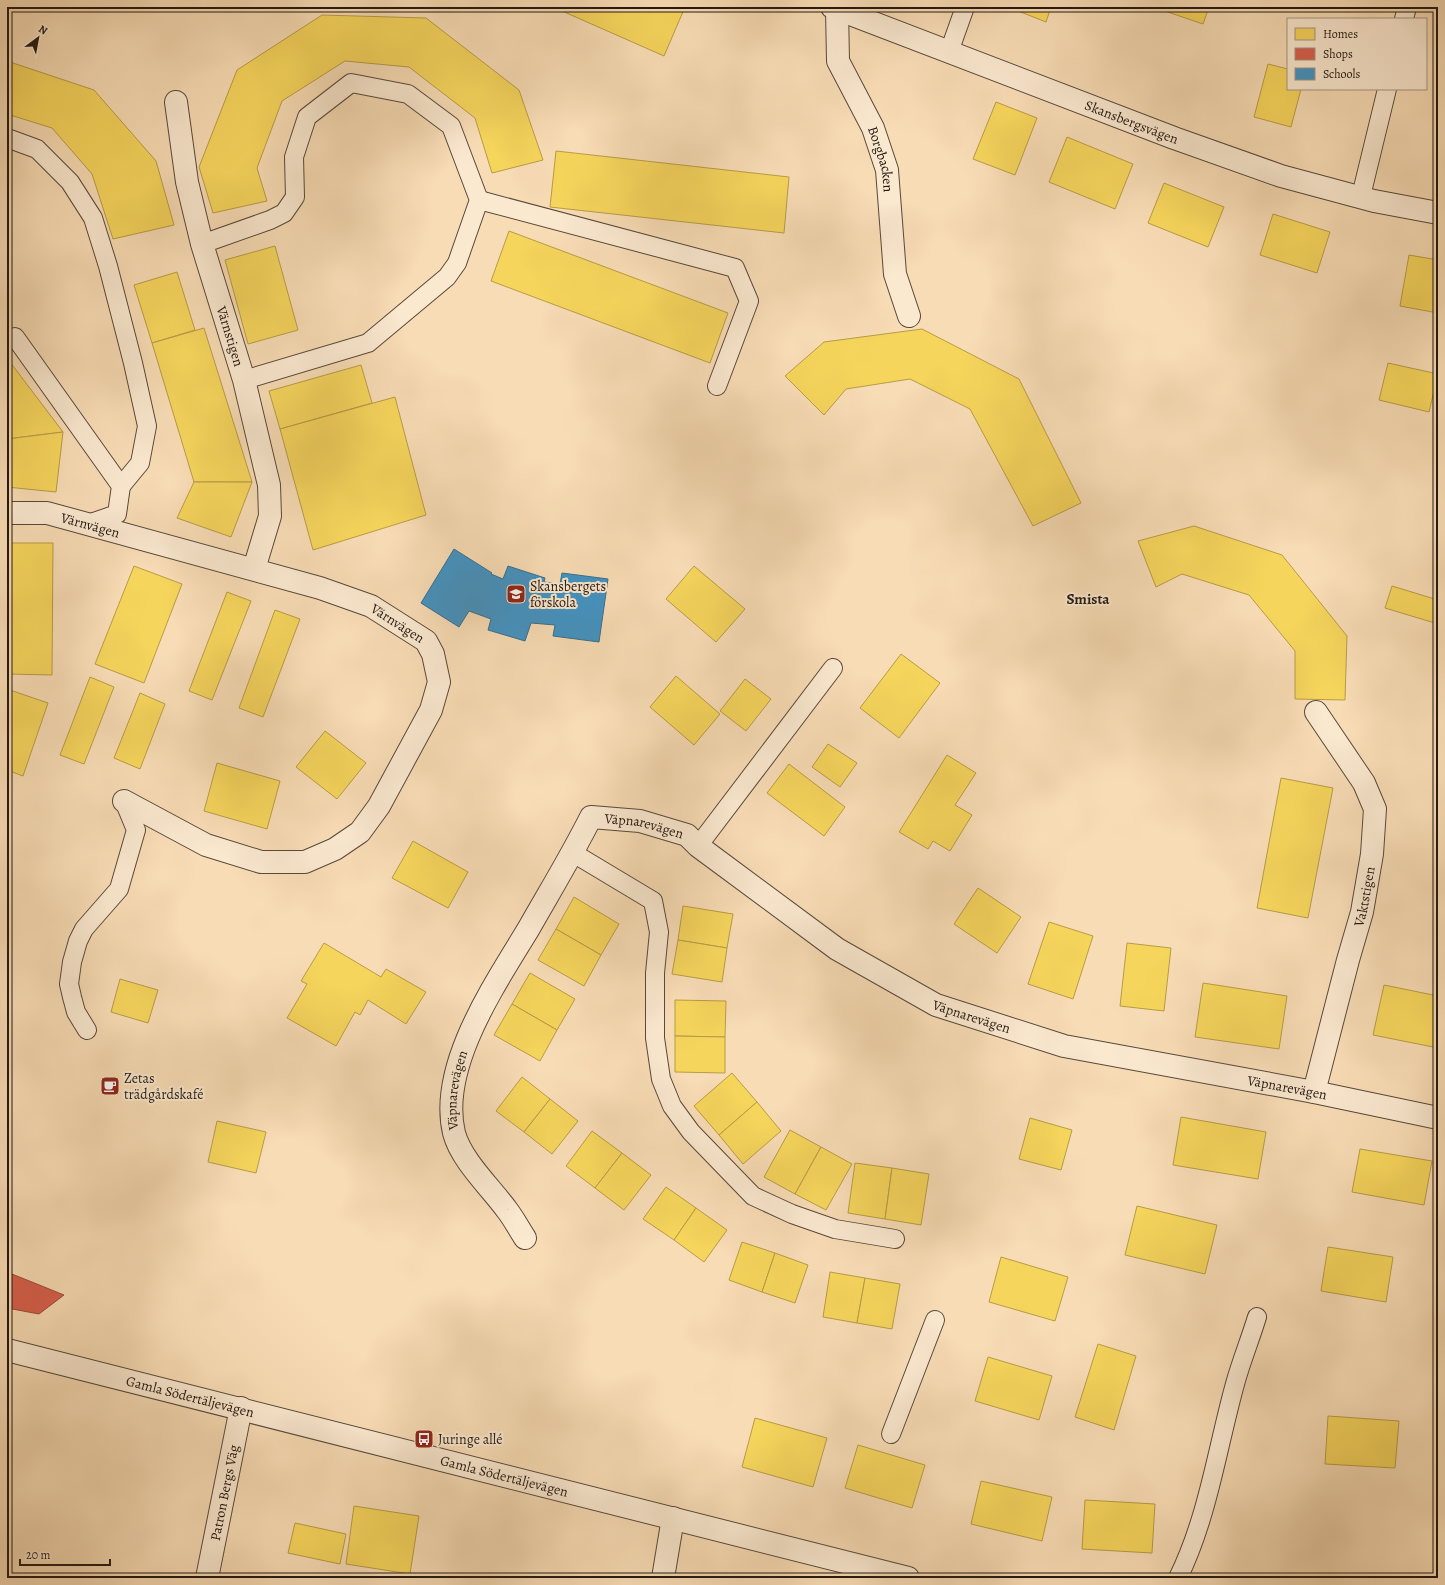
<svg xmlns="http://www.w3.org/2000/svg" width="1445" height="1585" font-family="Alegreya,serif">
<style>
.homes{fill:#f6d55c;stroke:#b79c46}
.shops{fill:#d6604d;stroke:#a04a3b}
.schools{fill:#4393c3;stroke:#396e8e}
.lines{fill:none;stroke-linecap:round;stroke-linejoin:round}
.service-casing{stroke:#58493b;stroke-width:20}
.minor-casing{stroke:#58493b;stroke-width:24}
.service{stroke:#fae8cf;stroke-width:18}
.minor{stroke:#fae8cf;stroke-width:22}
.labels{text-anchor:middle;stroke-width:4;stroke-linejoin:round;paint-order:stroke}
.street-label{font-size:14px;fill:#231812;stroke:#fae8cf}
.poi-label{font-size:14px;fill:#231812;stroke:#fae8cf;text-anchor:start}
.neighbourhood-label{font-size:15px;font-weight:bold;fill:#231812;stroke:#fae8cf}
</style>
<rect width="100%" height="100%" fill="#f8dcb5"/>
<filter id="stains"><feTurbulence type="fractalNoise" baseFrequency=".005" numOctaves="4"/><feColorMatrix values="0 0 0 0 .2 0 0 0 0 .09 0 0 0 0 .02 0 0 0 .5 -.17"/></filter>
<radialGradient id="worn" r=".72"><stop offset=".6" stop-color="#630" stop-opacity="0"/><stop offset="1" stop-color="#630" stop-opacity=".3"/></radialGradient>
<g class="homes">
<polygon points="553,7 685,7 664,56"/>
<polygon points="1008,7 1051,7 1046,22"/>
<polygon points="1153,7 1209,7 1203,24"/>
<polygon points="1327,7 1350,7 1348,12"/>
<polygon points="322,15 426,18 519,90 543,160 492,173 475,118 409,67 345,61 282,101 257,168 267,201 213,213 199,167 237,70"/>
<polygon points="7,61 94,90 156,161 174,225 113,239 92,174 52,128 7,114"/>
<polygon points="1268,64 1288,69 1288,89 1301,89 1291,127 1254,117"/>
<polygon points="996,102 1037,118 1015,175 973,159"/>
<polygon points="1067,137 1133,164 1115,209 1049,182"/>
<polygon points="556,151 789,177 784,233 550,207"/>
<polygon points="1164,183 1224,207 1208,247 1148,223"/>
<polygon points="1273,214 1330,232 1317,273 1260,255"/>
<polygon points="509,231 728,313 710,363 491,281"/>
<polygon points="275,246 298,330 248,344 225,260"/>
<polygon points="1409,255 1438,260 1438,313 1400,306"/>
<polygon points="177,272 195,330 152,343 134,285"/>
<polygon points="204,328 252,482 194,482 152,343"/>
<polygon points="922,329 1019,379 1081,503 1033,526 970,409 910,379 846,389 824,415 785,376 824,342"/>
<polygon points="7,358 63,432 7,439"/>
<polygon points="1388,363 1438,374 1429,412 1379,400"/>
<polygon points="361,365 372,403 280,429 269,391"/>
<polygon points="395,397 426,515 313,550 280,429"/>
<polygon points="63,432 56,492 7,487 7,439"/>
<polygon points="194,482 252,482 231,537 177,518"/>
<polygon points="1194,526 1282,555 1347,636 1345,700 1295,699 1295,651 1249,595 1182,574 1156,587 1138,541"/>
<polygon points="7,543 53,543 52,675 7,674"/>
<polygon points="134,566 182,584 144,683 95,664"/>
<polygon points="694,566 745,609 716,642 666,599"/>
<polygon points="1392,586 1438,600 1438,624 1385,608"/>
<polygon points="227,592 251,601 212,700 189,691"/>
<polygon points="275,610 300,619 263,717 239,708"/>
<polygon points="901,654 940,683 899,738 860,708"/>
<polygon points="676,676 720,714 694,745 650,707"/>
<polygon points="90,677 114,687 84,764 60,755"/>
<polygon points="745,679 771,699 746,731 720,711"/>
<polygon points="7,689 48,703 23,776 7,770"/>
<polygon points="140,693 165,704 140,769 114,758"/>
<polygon points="325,731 366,763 337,799 296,767"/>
<polygon points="828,744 857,763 840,787 812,767"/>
<polygon points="947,755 976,773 955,805 972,815 950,851 933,841 928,849 899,832"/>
<polygon points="217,763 280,781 267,829 204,811"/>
<polygon points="789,764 845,807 824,836 767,793"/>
<polygon points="1281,778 1333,788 1308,918 1257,908"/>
<polygon points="413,841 468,872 448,908 392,878"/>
<polygon points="978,888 1021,917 997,953 954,924"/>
<polygon points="574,897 619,924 601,955 556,929"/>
<polygon points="683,906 733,914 727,948 678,940"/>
<polygon points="1049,922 1093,936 1073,999 1028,984"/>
<polygon points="556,929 601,955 584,986 538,960"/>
<polygon points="678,940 727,948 722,982 672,974"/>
<polygon points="324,943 381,977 386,969 426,992 406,1024 368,1000 360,1015 355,1012 336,1046 287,1018 307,984 301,981"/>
<polygon points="1127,943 1171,948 1164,1011 1120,1006"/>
<polygon points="530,973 575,999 557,1030 512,1004"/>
<polygon points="120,979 158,990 148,1023 111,1012"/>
<polygon points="1203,983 1287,996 1279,1049 1195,1037"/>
<polygon points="1384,985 1438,996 1438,1048 1373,1035"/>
<polygon points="675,1000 726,1001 725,1037 675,1036"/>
<polygon points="512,1004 557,1030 540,1061 494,1035"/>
<polygon points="675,1036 725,1037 725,1073 675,1072"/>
<polygon points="732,1073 757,1102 719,1135 694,1106"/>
<polygon points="522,1077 550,1099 524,1132 496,1111"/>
<polygon points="550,1099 578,1121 552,1154 524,1132"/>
<polygon points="757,1102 781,1131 743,1164 719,1135"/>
<polygon points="1181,1117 1266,1132 1258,1179 1173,1165"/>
<polygon points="1030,1118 1072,1130 1061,1170 1019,1159"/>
<polygon points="217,1121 266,1132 256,1173 208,1162"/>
<polygon points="790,1130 821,1147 795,1194 764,1177"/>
<polygon points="592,1131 622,1153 595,1188 566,1166"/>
<polygon points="821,1147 852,1164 826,1210 795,1194"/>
<polygon points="1360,1149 1432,1161 1424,1205 1352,1192"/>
<polygon points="622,1153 651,1175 624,1210 595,1188"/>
<polygon points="855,1163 892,1168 885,1219 848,1213"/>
<polygon points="892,1168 929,1174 921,1225 885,1219"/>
<polygon points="666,1187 696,1208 674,1240 643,1219"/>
<polygon points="1137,1206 1217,1225 1205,1274 1125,1255"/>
<polygon points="696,1208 727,1230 704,1262 674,1240"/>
<polygon points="742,1242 775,1253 762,1292 729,1280"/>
<polygon points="1328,1247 1393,1257 1386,1302 1321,1291"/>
<polygon points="775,1253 808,1265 795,1303 762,1292"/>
<polygon points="1001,1257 1068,1277 1055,1321 989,1302"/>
<polygon points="830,1272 865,1278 857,1323 823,1317"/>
<polygon points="865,1278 900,1284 892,1329 857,1323"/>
<polygon points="1098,1344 1136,1356 1114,1430 1075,1417"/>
<polygon points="988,1357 1052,1376 1039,1420 975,1401"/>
<polygon points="1328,1416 1399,1421 1395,1468 1325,1464"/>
<polygon points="755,1418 827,1438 813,1487 742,1467"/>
<polygon points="858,1445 925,1465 912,1508 845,1488"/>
<polygon points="981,1481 1052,1497 1042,1541 971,1524"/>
<polygon points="1085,1500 1155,1504 1152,1553 1082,1549"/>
<polygon points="354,1506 419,1516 410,1574 346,1564"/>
<polygon points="295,1523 346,1534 340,1564 288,1553"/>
</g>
<polygon class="shops" points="7,1272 64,1295 39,1314 7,1308"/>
<polygon class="schools" points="454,549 492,573 491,574 503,579 508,566 545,578 544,582 560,584 562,573 608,579 599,642 553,636 555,625 531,623 525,641 488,630 491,619 469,611 459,627 421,603"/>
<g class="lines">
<defs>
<g id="service">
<polyline points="1404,19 1407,7"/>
<polyline points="949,52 965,7"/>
<polyline points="7,138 37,149 70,182 93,218 108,266 133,363 147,426 140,463 121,486"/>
<polyline points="1361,196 1387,89"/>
<polyline points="479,200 735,268 749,301 717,386"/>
<polyline points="202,244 270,220 284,213 295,197 294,157 307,117 351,83 408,94 451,126 479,200 457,263 447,277 368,343 244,380"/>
<polyline points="15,337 121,486 117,514 88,524"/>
<polyline points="698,846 833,668"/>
<polyline points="573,853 653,901 659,932 655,973 655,1038 661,1079 672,1106 691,1132 753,1196 792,1214 835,1229 895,1239"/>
<polyline points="87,1030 76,1012 72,997 69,984 72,962 78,941 84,929 119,889 136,830 124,801"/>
<polyline points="891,1434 935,1320"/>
<path d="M1178,1578C1208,1517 1217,1449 1235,1384C1241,1362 1250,1340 1257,1317"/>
</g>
<g id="minor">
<path id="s1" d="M832,7L1174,138L1281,176L1374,201L1438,213"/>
<path id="s2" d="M837,9L838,61L873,128L887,170L895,274L909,316"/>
<path id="s3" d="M176,102L187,182L202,244L244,380L269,485L270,516L254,569"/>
<path id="s4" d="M7,513H47L320,588L371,606L426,641L433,654L439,682L431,710L379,806L360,832L335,849L305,862H261L206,845L124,801"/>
<path id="s5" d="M1314,1092L1348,960L1362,912L1372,854L1375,809L1364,783L1316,712"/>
<path id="s6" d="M525,1238C519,1229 514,1219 507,1210C491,1188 461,1160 454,1133C438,1066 496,983 529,928C550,891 572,855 591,817L640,821L687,835L698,846L837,949L936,1005L1064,1046L1314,1092L1438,1118"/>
<path id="s7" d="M7,1350L908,1578"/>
<path id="s8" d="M207,1578L241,1408"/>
<polyline points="663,1578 673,1518"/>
</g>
</defs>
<use href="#service" class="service-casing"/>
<use href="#minor" class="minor-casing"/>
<use href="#service" class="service"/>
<use href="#minor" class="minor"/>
</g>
<defs>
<symbol id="school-square" viewBox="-11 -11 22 22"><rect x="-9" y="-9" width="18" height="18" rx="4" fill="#8f2418" stroke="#fae8cf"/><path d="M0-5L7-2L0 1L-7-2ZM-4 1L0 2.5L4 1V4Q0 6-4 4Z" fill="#fff"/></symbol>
<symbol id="cafe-square" viewBox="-11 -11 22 22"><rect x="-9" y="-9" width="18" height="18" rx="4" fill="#8f2418" stroke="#fae8cf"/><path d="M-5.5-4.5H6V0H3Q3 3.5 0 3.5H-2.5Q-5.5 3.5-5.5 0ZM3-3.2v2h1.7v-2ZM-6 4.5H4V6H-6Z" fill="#fff"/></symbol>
<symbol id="bus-square" viewBox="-11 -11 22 22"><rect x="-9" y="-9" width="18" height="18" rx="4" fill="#8f2418" stroke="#fae8cf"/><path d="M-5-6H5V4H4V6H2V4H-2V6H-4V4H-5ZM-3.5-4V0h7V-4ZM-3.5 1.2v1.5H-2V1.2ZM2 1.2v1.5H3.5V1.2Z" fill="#fff"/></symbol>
</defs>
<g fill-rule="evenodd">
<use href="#school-square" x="505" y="583" width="22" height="22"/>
<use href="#cafe-square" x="99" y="1075" width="22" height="22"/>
<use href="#bus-square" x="413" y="1428" width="22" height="22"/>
</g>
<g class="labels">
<g class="street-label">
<text dy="5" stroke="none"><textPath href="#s1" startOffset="321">Skansbergsvägen</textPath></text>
<text dy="5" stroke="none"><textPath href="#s2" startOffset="160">Borgbacken</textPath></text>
<text dy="5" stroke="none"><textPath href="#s3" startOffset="241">Värnstigen</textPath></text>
<text dy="5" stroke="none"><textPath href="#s4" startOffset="85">Värnvägen</textPath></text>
<text dy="5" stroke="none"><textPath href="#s4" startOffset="409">Värnvägen</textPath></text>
<text dy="5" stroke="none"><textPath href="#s6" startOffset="532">Väpnarevägen</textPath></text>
<text dy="5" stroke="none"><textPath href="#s5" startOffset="202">Vaktstigen</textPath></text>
<text dy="5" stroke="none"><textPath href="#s6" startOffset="916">Väpnarevägen</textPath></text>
<text dy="5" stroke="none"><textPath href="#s6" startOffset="1240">Väpnarevägen</textPath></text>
<text dy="5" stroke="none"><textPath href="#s6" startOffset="171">Väpnarevägen</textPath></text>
<text dy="5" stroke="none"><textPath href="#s7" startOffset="189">Gamla Södertäljevägen</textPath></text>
<text dy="5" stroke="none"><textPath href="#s7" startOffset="513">Gamla Södertäljevägen</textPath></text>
<text dy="5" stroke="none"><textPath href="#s8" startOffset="87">Patron Bergs Väg</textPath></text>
</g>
<g class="poi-label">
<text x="530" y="591">Skansbergets<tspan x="530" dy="16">förskola</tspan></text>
<text x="124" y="1083">Zetas<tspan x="124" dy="16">trädgårdskafé</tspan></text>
<text x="438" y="1444">Juringe allé</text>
</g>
<g class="neighbourhood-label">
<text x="1088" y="604">Smista</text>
</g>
</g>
<rect width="1445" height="1585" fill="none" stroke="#f8dcb5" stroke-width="24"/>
<rect x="8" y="8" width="1429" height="1569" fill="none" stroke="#231812" stroke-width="2"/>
<rect x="12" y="12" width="1421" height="1561" fill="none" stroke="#231812"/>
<rect x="1287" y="18" width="140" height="72" fill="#fae8cf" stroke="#a49583"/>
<rect x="1295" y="28" width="20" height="12" fill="#f6d55c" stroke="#a49583"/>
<text x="1323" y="38" font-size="12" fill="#231812">Homes</text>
<rect x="1295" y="48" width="20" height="12" fill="#d6604d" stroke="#a49583"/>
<text x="1323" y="58" font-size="12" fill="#231812">Shops</text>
<rect x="1295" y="68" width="20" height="12" fill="#4393c3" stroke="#a49583"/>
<text x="1323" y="78" font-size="12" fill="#231812">Schools</text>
<g transform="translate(38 38) rotate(32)" stroke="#fae8cf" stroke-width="3" paint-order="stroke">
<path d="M0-3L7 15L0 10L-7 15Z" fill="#231812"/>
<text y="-6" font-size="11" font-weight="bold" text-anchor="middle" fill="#231812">N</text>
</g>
<path d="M20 1559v6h90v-6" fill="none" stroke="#231812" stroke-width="2"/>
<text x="26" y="1559" font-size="12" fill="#231812" stroke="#fae8cf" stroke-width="3" paint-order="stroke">20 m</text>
<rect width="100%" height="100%" filter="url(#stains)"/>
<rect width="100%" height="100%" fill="url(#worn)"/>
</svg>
